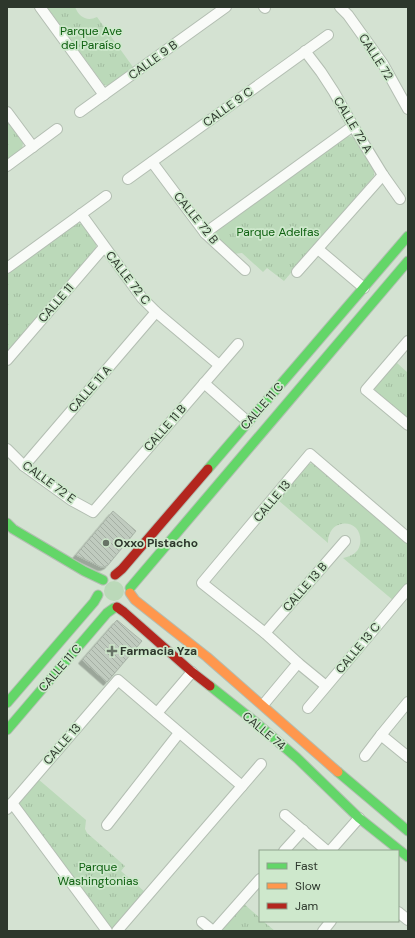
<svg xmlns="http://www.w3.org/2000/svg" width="415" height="938" font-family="'DM Sans',sans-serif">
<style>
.green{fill:#bbd9b9}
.park{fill:url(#park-tufts)}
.building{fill:url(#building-back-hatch);stroke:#a9b4a8;filter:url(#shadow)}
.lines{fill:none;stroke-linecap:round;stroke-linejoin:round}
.street-casing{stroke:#b3beb2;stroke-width:12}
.fast-casing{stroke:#b3beb2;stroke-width:11}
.slow-casing{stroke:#b3beb2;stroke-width:11}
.jam-casing{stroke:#b3beb2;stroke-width:11}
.street{stroke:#f9fbf8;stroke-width:10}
.fast{stroke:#63d668;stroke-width:9}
.slow{stroke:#ff974d;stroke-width:9}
.jam{stroke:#b3261e;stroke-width:9}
.poi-dot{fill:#677366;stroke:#cee8cc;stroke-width:1.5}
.labels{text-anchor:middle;stroke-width:3.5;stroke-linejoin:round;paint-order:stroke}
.park-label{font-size:12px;fill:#106212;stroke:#cee8cc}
.street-label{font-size:12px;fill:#2d372c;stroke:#cee8cc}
.poi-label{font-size:12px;font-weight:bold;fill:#2d372c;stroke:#cee8cc;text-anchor:start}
</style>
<defs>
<pattern id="park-tufts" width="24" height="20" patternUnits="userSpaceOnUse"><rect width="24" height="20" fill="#bbd9b9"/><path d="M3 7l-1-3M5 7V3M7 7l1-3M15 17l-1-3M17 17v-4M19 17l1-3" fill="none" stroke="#a1bb9f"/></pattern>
<pattern id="building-back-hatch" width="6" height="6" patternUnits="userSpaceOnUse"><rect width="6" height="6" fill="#c0cbbf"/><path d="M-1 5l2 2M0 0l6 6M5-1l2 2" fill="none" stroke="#a5afa4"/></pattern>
<filter id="shadow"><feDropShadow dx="-3.5" dy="3.5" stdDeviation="0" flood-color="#0004"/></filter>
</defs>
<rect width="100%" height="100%" fill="#d4e2d2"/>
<circle class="green" cx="114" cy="591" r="10"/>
<g class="park">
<path d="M47,7H75C79,17 87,22 97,17L133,67L109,86L104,85Z"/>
<polygon points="7,121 23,143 22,149 7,160"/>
<polygon points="347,136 353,137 374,171 374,176 284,281 267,268 263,272 242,253 233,254 214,238 215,231"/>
<polygon points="77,223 83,224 96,242 96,248 7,352 7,274"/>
<polygon points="396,362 408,373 408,419 375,391 375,386"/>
<path d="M314,463L408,544V584L394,601L343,558C347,557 351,556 355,553C362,548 362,534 356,528C348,520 334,523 330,533C328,536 328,540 328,543L278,500L308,464Z"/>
<polygon points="38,779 86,820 85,829 87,833 125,866 121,871 145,892 115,928 109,928 19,806 20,801"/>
<polygon points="244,904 260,918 260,921 263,921 275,931 222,931 222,929"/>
</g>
<g class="building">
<polygon points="113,511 136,531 108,565 104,567 101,567 76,555"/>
<polygon points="117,620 142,641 107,682 82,660"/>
</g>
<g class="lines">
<defs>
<g id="street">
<polyline points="40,7 104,95"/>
<polyline points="264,7 265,8"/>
<polyline points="340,7 348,15 383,64 408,109"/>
<polyline points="305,51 321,72 334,92 353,126 383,175 400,199"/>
<polyline points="7,112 33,147"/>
<polyline points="80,112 226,7"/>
<polyline points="152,162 205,233 245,270"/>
<polyline points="7,166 57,129"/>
<polyline points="128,179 328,35"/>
<polyline points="81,214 142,298 156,312 219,365"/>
<polyline points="205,233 353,126"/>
<polyline points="318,249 364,288"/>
<polyline points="7,268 106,196"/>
<polyline points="297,272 383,175"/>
<polyline points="408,341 366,390 408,425"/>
<polyline points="7,360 104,247"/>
<polyline points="204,383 248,422"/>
<polyline points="7,449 24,466 71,500 93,512 238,344"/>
<polyline points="24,466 156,312"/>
<polyline points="265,633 345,541"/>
<polyline points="326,686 298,663 265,633 202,583 310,454 408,538"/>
<polyline points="263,705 298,663"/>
<polyline points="308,708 408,589"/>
<polyline points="157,713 192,672"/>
<polyline points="381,735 408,757"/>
<polyline points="365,756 381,735 408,702"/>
<polyline points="12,803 107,931"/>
<polyline points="7,809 118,680 242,786"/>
<polyline points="285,815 327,851"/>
<polyline points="107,825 179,733"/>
<polyline points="284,851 303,830"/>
<polyline points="330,851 359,818"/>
<polyline points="398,912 408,920"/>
<polyline points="202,922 213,931"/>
<polyline points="117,931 261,764"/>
<polyline points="214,931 260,879"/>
<polyline points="323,931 331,921"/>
</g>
<g id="fast">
<polyline points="208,469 408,236"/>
<polyline points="7,523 13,529 84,571 103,580"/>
<polyline points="130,588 408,261"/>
<polyline points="210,686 254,721 297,758 359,818 408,857"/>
<polyline points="7,703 94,602 98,595"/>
<polyline points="7,730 107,613 114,608"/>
<polyline points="338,772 408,831"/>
</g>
<polyline id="slow" points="130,593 135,600 207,657 338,772"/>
<g id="jam">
<polyline points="115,575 122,569 208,469"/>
<polyline points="117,607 124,612 192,672 210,686"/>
</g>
</defs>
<use href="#street" class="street-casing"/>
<use href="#fast" class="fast-casing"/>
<use href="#slow" class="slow-casing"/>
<use href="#jam" class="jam-casing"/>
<use href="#street" class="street"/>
<use href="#fast" class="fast"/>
<use href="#slow" class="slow"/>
<use href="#jam" class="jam"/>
</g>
<g class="poi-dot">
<circle cx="106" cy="543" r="4"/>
<path d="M110 645h4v4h4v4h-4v4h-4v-4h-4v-4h4z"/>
</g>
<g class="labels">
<g class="park-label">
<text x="91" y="35">Parque Ave<tspan x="91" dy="14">del Paraíso</tspan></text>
<text x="278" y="236">Parque Adelfas</text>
<text x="98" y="871">Parque<tspan x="98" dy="14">Washingtonias</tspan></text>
</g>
<g class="street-label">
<text transform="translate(376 57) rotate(57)" y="4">CALLE 72</text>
<text transform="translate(153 60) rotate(-36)" y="4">CALLE 9 B</text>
<text transform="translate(228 107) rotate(-36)" y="4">CALLE 9 C</text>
<text transform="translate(353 125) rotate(59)" y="4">CALLE 72 A</text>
<text transform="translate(196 218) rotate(51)" y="4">CALLE 72 B</text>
<text transform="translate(128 278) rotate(52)" y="4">CALLE 72 C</text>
<text transform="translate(56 303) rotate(-49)" y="4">CALLE 11</text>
<text transform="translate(90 389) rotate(-49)" y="4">CALLE 11 A</text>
<text transform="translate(262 406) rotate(-49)" y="4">CALLE 11 C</text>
<text transform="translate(165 428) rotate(-49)" y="4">CALLE 11 B</text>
<text transform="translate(49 482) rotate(36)" y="4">CALLE 72 E</text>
<text transform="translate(272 501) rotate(-50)" y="4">CALLE 13</text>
<text transform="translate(305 587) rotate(-49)" y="4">CALLE 13 B</text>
<text transform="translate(358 648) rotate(-50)" y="4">CALLE 13 C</text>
<text transform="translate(60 668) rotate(-49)" y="4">CALLE 11 C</text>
<text transform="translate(264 731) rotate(40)" y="4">CALLE 74</text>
<text transform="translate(62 744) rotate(-49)" y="4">CALLE 13</text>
</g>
<g class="poi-label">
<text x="114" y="547">Oxxo Pistacho</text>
<text x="120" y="655">Farmacia Yza</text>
</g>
</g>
<rect width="415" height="938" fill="none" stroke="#2d372c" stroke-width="16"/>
<rect x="259" y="850" width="140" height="72" fill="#cee8cc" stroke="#8ea18c"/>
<rect x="267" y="863" width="20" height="6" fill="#63d668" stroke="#8ea18c"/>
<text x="295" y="870" font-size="12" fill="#2d372c">Fast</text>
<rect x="267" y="883" width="20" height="6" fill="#ff974d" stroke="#8ea18c"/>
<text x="295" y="890" font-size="12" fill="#2d372c">Slow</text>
<rect x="267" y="903" width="20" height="6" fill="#b3261e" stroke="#8ea18c"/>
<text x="295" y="910" font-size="12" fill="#2d372c">Jam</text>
</svg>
